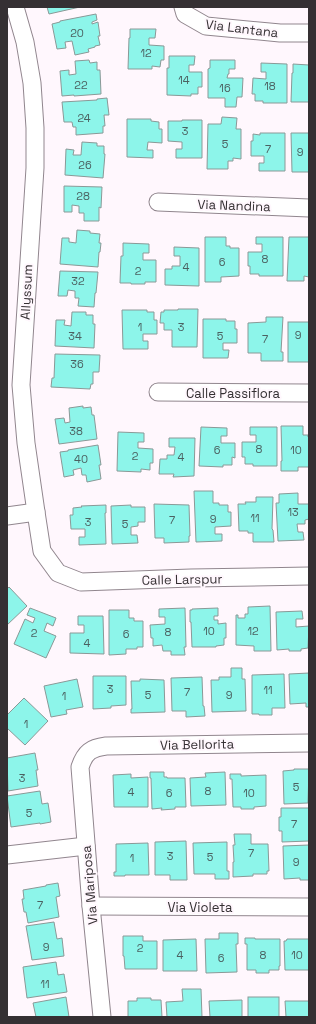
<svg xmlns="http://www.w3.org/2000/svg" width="316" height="1024" font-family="'Space Grotesk',sans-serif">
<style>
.building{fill:#8df5ea;stroke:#8a9997}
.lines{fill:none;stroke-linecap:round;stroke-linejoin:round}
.minor-casing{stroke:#91868e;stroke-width:19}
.minor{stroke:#fff;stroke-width:17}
.labels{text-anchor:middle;stroke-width:4;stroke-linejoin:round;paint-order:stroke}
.number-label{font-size:11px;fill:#4b6161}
.street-label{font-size:13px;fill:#353033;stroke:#fff7fd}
</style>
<rect width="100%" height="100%" fill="#fff7fd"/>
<g class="building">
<polygon points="47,7 80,7 49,14"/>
<polygon points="96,14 97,20 92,22 92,24 98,22 100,36 98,36 100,45 95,46 95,47 88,49 89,52 75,55 72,41 65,42 66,48 57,49 52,24 60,22 60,21"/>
<polygon points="130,29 156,29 155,38 149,38 149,45 164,46 164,60 161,60 160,67 152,66 152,69 128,69 129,38 130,38"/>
<polygon points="169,56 195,56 194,65 189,65 189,72 202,72 202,87 198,87 198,94 191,94 191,96 167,95 167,68 169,68"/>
<polygon points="89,60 90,63 97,62 97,70 100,70 101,94 74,96 74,95 62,96 60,71 69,70 69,75 76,74 75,61"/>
<polygon points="210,60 235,60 235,69 229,69 229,74 228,74 227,78 243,78 242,97 237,97 236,107 225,107 225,98 208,98 208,69 210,68"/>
<polygon points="261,63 287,64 287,103 263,103 263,101 255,101 255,94 252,94 253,78 266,79 266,72 261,72"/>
<polygon points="293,64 309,65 309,102 291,102 292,73 293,73"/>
<polygon points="107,98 109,115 104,115 105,126 103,126 103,133 76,135 76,127 73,127 72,122 64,122 62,102 97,100 97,99"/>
<polygon points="222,117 237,118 236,129 241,129 241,159 233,158 233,161 228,161 228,169 207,169 208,124 221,124"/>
<polygon points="127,119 151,119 151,121 159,122 159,129 162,129 162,143 148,142 147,150 153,150 153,158 127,157"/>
<polygon points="182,120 202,120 202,158 176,158 176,149 182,149 182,142 168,141 168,121 182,121"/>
<polygon points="260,133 285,133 285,171 259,171 259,163 264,163 264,156 251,156 251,141 253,141 253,134 260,135"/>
<polygon points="291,133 309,133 309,172 292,172"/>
<polygon points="82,142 97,143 97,146 104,146 104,154 105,154 103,178 65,175 66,149 74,150 73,155 81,155"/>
<polygon points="64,186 102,187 101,208 99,207 99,221 84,221 84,213 79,213 79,206 72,205 72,212 64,212"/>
<polygon points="77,230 90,231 90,233 100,234 99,243 101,243 100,252 99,252 98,267 60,264 62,238 69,238 69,242 76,243"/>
<polygon points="205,237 226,237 226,246 230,246 230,248 239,248 239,276 221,277 221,282 205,282"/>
<polygon points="256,237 283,237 283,276 259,276 259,274 250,274 250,266 248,266 248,252 262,252 262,244 256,244"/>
<polygon points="289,237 309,237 309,277 304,276 304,281 287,281"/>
<polygon points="123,243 149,244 149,253 143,253 143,260 156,260 156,282 145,282 145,284 131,284 131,283 120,283 121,256 123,256"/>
<polygon points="174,247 199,248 199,286 165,285 165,269 172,269 172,266 180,266 180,256 174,256"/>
<polygon points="60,271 98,272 96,293 95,293 94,307 78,306 79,298 75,298 75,291 68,290 67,296 58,296"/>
<polygon points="178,309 198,309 197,347 172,347 172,330 164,330 164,323 160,323 161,312 164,312 164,310 178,310"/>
<polygon points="122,310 147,310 147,312 154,312 154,320 157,320 157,334 143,334 143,341 148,341 148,349 123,349"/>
<polygon points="72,312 86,312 86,315 93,315 93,324 95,324 94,348 55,346 56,320 65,320 64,325 71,326"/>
<polygon points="266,317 283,317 281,352 283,352 283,361 261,361 261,353 248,353 248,323 266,322"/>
<polygon points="203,319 226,319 226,321 235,321 235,329 237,329 237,343 223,343 223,350 229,350 228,358 203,358"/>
<rect x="288" y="322" width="21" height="40"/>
<polygon points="55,354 100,355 99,372 93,372 93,384 91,384 90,389 51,387 52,378 54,378"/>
<polygon points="83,406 83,408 91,407 92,415 94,415 97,439 59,444 55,419 64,418 65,423 70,422 69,408"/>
<polygon points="281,426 303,426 303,435 308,435 308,437 309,437 309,467 298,467 298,471 281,471 281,461 282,461"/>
<polygon points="201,427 227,428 227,436 221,436 221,443 235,443 235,458 232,457 232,465 223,465 223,467 199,466"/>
<polygon points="250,427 277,427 277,466 253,466 253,464 245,464 245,457 242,457 242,442 256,442 256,435 250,435"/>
<polygon points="118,432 144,433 144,442 138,442 138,448 153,449 153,463 150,463 150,470 141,469 141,472 117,471"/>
<polygon points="169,438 195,438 194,476 173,477 174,474 159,474 160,459 167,459 167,455 174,455 175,447 169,447"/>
<polygon points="98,445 101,465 99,465 101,479 87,482 86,475 82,475 81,468 73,470 74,475 64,477 60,452 68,451 68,450"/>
<polygon points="194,491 213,491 213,503 219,503 219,505 228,505 228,512 231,512 231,526 215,527 215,534 222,534 222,541 196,542"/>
<polygon points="298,493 298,504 309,504 309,519 305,520 305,524 297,524 298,532 303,532 304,540 278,541 276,503 279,503 279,494"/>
<polygon points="256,497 273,497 272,529 273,530 274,542 253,542 253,533 248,533 248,531 239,531 238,504 246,504 245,502 256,502"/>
<polygon points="154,504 189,505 190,536 189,536 189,542 164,543 164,538 155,538"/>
<polygon points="106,505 106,513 105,513 106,544 79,545 79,537 85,537 85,529 71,529 70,515 73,515 73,508 82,507 81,506"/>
<polygon points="131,505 131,507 145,507 145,522 138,522 138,526 131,527 131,535 137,535 138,543 112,544 111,506"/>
<polygon points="9,587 27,606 7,625 7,589"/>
<polygon points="270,606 271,651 254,651 254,646 236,645 236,615 238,615 238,618 245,618 245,614 248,614 248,607"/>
<polygon points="30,608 56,618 53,626 47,623 44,631 56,636 46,658 14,644 25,619 33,623 35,618 27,615"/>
<polygon points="185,608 186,647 184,647 185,655 171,655 171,651 163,651 162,645 153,646 153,638 151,638 150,625 165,624 165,617 159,617 159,609"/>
<polygon points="218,608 218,616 214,616 214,620 218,620 218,624 226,623 226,638 224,638 224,645 216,646 216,647 192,647 191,622 190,622 190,610 192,610 192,609"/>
<polygon points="109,610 129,610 129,618 134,618 134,621 143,621 143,647 137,647 137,649 126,649 126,654 109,655"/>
<polygon points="302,611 303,619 296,619 296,627 309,626 308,648 301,649 301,651 289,651 289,649 277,650 276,612"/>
<polygon points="78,616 103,616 104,654 70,653 70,633 84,633 84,625 78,625"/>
<polygon points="231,668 242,668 242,679 245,679 246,711 212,712 211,680 219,680 219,677 231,677"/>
<polygon points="309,673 309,707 306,707 306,703 290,704 289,674"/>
<polygon points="284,674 285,708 272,708 272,715 259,715 259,714 252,714 252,675"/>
<polygon points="93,676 126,676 126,705 111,706 111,708 93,709"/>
<polygon points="202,677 203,706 204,706 205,716 186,717 186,711 172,711 171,678"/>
<polygon points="77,679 83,707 66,710 67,714 51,717 44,686"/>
<polygon points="140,679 164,680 165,712 131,713 131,709 132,709 131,681 140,681"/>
<polygon points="24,698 48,721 25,745 7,728 7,715"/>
<polygon points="35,753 38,770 36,770 38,786 8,791 7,758"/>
<polygon points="294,769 309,769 308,803 284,804 283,771 294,770"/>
<polygon points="150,772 164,772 164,777 167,777 167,778 185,778 186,807 175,807 175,809 161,810 162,808 152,809 151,778 150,778"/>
<polygon points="225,772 226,805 191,806 190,778 206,777 205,773"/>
<polygon points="131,774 131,778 148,777 148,807 114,807 113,775"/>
<polygon points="230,774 241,774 241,776 266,775 266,806 254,807 254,809 241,809 241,807 233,807 232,779 230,779"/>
<polygon points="40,791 42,804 48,803 51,822 40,824 40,823 11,827 7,796"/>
<polygon points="281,808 309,808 309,841 282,842 282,831 279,831 279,817 281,817"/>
<polygon points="234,834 251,834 251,844 268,844 269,871 267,871 267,874 253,874 253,876 233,877 233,862 234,862 233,845 235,845"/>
<polygon points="186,841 187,880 170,880 170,875 155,875 155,842"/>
<polygon points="227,842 227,871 229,871 229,879 215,879 215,874 194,874 193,843"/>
<polygon points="148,843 149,875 125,875 125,876 114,876 114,872 116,872 116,844"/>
<polygon points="309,845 309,880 300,880 300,878 284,879 283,846"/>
<polygon points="58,883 60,896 56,897 59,917 28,923 26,912 24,912 22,899 24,899 23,890 46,886 46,885"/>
<polygon points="54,922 57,939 62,938 64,956 32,960 26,926"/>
<polygon points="219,933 238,933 238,944 236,944 237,972 206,973 205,939 219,939"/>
<polygon points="123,936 143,936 143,941 157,941 157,969 125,969 124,956 123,956"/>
<polygon points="245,938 255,938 255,939 280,939 280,966 279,966 279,970 269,970 269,973 256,973 256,970 247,970 247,944 245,944"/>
<polygon points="196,939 197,971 163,971 163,940"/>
<polygon points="287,939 309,939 309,970 285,970 284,941 286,941"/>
<polygon points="56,962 58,975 64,974 67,992 27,998 23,967"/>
<polygon points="182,989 201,989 202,1017 167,1017 166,1002 183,1001"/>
<polygon points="66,997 69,1017 36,1017 33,1003"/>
<rect x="248" y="997" width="31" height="20"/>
<polygon points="137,998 151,998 151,1000 161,1000 162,1017 128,1017 128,1001 137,1001"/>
<polygon points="242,1000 242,1017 210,1017 209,1001"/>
<polygon points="285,1001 309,1001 309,1017 286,1017"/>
</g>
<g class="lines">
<defs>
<g id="minor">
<polyline points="15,7 25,42 32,83 35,128 35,168 21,385 26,443 36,512 42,551 58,573 81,582 191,578 309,576"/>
<polyline points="183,7 185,14 206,26 280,33 309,33"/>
<polyline points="158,202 309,208"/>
<polyline points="158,392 309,393"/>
<polyline points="7,516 36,512"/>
<polyline points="7,855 86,846"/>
<polyline points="91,906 309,907"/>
<path d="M102,1017L91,906L80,767C85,752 91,748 106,746L309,743"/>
</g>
</defs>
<use href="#minor" class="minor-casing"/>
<use href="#minor" class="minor"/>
</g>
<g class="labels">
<g class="number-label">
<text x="77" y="37">20</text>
<text x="146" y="57">12</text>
<text x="184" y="84">14</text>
<text x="81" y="89">22</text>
<text x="270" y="90">18</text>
<text x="225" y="92">16</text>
<text x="84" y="122">24</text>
<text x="185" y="135">3</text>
<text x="225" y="148">5</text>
<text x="268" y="153">7</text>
<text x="300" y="156">9</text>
<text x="85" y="169">26</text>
<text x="83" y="200">28</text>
<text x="265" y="263">8</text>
<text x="222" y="266">6</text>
<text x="186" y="271">4</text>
<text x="138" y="275">2</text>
<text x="78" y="285">32</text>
<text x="140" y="331">1</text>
<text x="181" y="331">3</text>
<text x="298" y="339">9</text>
<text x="75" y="340">34</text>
<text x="220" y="340">5</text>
<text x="265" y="343">7</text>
<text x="77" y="368">36</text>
<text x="76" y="435">38</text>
<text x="259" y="453">8</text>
<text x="217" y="454">6</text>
<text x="296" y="454">10</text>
<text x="135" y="460">2</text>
<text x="181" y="461">4</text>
<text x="81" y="463">40</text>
<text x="293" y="516">13</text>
<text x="255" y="522">11</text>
<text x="213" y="523">9</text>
<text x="172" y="524">7</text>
<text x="88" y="526">3</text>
<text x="125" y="528">5</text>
<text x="209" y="635">10</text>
<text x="253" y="635">12</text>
<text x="168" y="636">8</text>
<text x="34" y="637">2</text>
<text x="126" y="638">6</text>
<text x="87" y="647">4</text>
<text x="110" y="693">3</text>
<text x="268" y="694">11</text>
<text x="187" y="696">7</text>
<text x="148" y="699">5</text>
<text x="229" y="699">9</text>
<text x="64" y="700">1</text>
<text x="26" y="728">1</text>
<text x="22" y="782">3</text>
<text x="296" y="791">5</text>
<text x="208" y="795">8</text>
<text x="131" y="796">4</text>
<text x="169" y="797">6</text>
<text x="249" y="797">10</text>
<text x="29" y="817">5</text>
<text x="294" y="828">7</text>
<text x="251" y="857">7</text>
<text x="170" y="860">3</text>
<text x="210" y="861">5</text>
<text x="132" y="862">1</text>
<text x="296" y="866">9</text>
<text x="40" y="909">7</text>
<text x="46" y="951">9</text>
<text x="140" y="952">2</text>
<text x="180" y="959">4</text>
<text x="263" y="959">8</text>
<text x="297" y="959">10</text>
<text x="221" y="962">6</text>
<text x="45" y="988">11</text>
</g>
<g class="street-label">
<text transform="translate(242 28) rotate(7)" y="5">Via Lantana</text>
<text transform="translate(234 205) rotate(2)" y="5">Via Nandina</text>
<text transform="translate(26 292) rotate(-87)" y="5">Allyssum</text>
<text x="233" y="398">Calle Passiflora</text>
<text transform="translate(182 579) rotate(-1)" y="5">Calle Larspur</text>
<text transform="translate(197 744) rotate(-1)" y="5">Via Bellorita</text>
<text transform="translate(89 885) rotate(-95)" y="5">Via Mariposa</text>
<text x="200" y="912">Via Violeta</text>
</g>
</g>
<rect width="316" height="1024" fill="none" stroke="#353033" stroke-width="16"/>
</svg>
